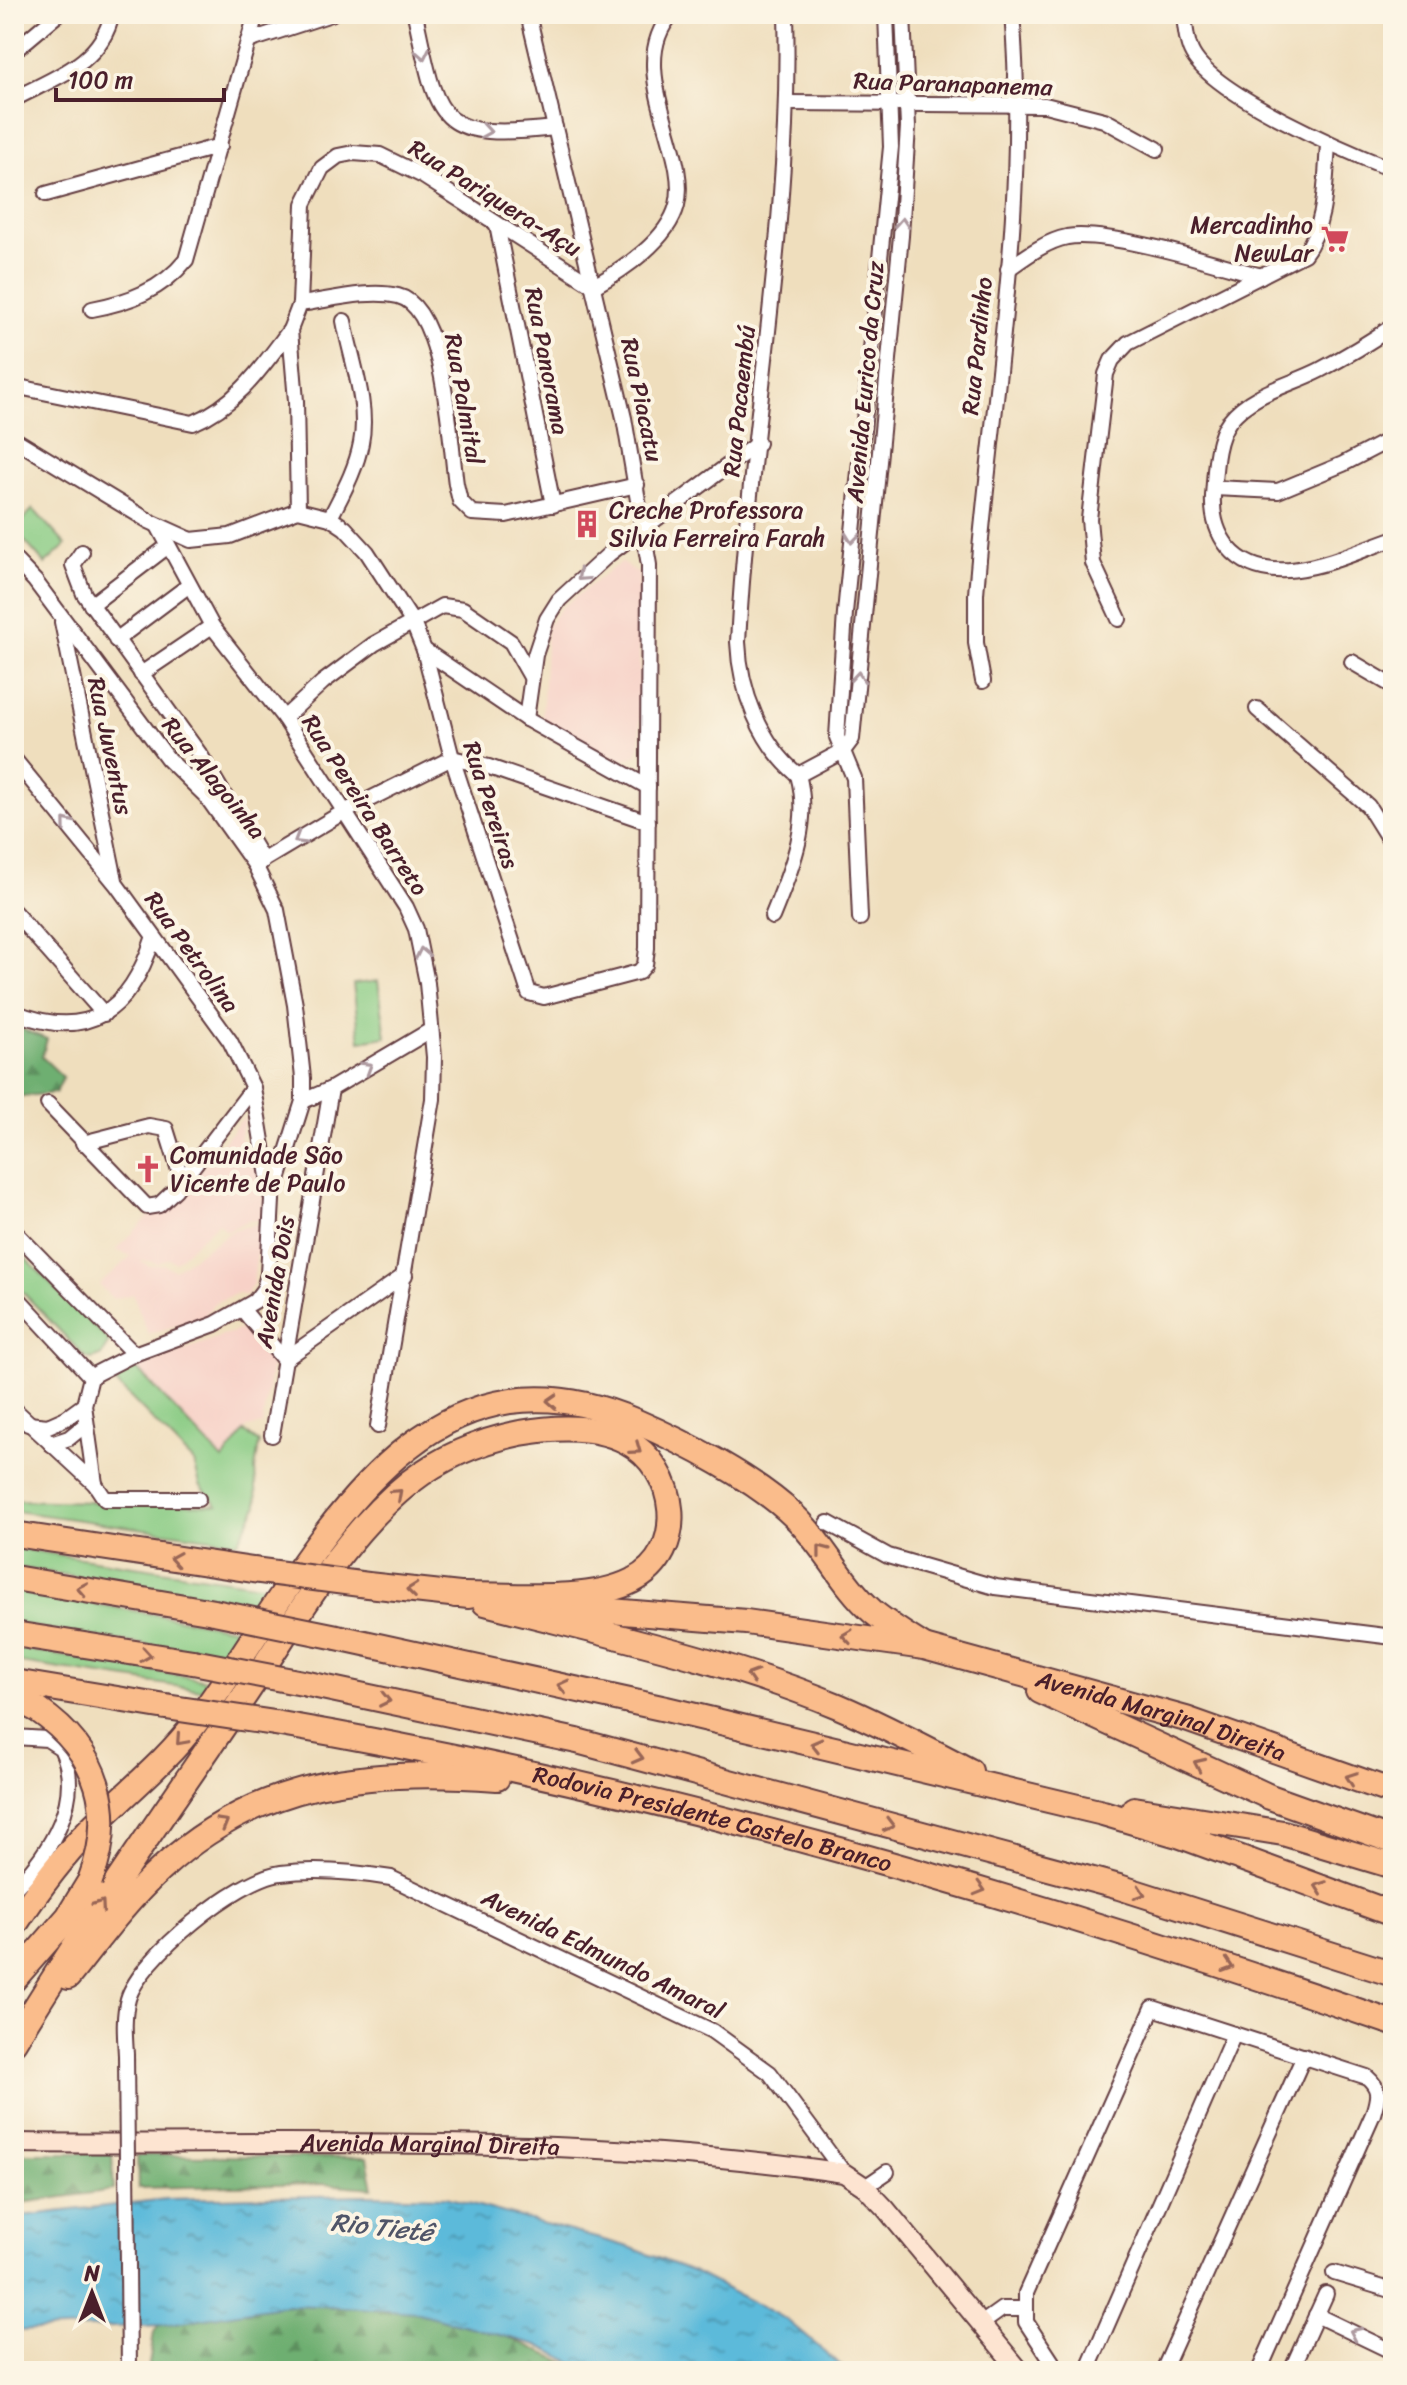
<svg xmlns="http://www.w3.org/2000/svg" width="1407" height="2385" font-family="Sriracha,sans-serif">
<style>
.built{fill:#f7d1c7}
.forest{fill:url(#forest-firs);stroke:#5c674e;stroke-width:2}
.park{fill:#88cb83;stroke:#697557;stroke-width:2}
.water{fill:url(#water-ripples);stroke:#536c82;stroke-width:2}
.lines{fill:none;stroke-linecap:round;stroke-linejoin:round}
.minor-casing{stroke:#633c41;stroke-width:18}
.secondary-casing{stroke:#633c41;stroke-width:22}
.motorway-casing{stroke:#633c41;stroke-width:28}
.minor{stroke:#fff;stroke-width:14}
.secondary{stroke:#fde4d1;stroke-width:18}
.motorway{stroke:#fabc8b;stroke-width:24}
.minor-bridge-casing{stroke:#633c41;stroke-width:18;stroke-linecap:butt}
.motorway-bridge-casing{stroke:#633c41;stroke-width:28;stroke-linecap:butt}
.minor-bridge{stroke:#fff;stroke-width:14}
.motorway-bridge{stroke:#fabc8b;stroke-width:24}
.oneway{stroke:#ae9aa0}
.oneway2{stroke:#996656}
.labels{text-anchor:middle;stroke-width:8;stroke-linejoin:round;paint-order:stroke}
.street-label{font-size:24px;fill:#4a1f2b;stroke:#fcf5e5}
.poi-label{font-size:24px;fill:#4a1f2b;stroke:#fcf5e5;text-anchor:start}
.water-label{font-size:26px;font-style:italic;fill:#505568;stroke:#fcf5e5}
</style>
<defs>
<pattern id="forest-firs" width="22" height="20" patternUnits="userSpaceOnUse" patternTransform="scale(2)"><rect width="22" height="20" fill="#6eaf71"/><path d="M5 1l3.5 6h-7zM16 11l3.5 6h-7z" fill="#5c8e5d"/></pattern>
<pattern id="water-ripples" width="26" height="14" patternUnits="userSpaceOnUse" patternTransform="scale(2)"><rect width="26" height="14" fill="#5cbada"/><path d="M2 4q2-2 4 0t4 0M15 11q2-2 4 0t4 0" fill="none" stroke="#4e97b1"/></pattern>
</defs>
<rect width="100%" height="100%" fill="#fcf5e5"/>
<filter id="ink" filterUnits="userSpaceOnUse"><feTurbulence type="fractalNoise" baseFrequency=".0125" numOctaves="2"/><feDisplacementMap in="SourceGraphic" scale="16" xChannelSelector="R" yChannelSelector="G"/><feConvolveMatrix kernelMatrix="1 2 1 2 8 2 1 2 1" color-interpolation-filters="sRGB"/></filter>
<filter id="wash" filterUnits="userSpaceOnUse"><feTurbulence type="fractalNoise" baseFrequency=".006" numOctaves="4" result="noise"/><feDisplacementMap in="SourceGraphic" scale="32" xChannelSelector="R" yChannelSelector="G"/><feGaussianBlur stdDeviation="1.8" result="paint"/><feColorMatrix in="noise" values="0 0 0 0 0 0 0 0 0 0 0 0 0 0 0 0 0 1.4 0 .05"/><feComposite in="paint" operator="in"/></filter>
<g filter="url(#wash)">
<rect width="100%" height="100%" fill="#efdebd"/>
<g class="built">
<polygon points="621,562 639,574 640,743 636,756 617,761 542,720 547,626 561,608"/>
<polygon points="246,1118 239,1138 248,1143 252,1138 264,1189 263,1220 247,1221 227,1231 218,1223 175,1262 169,1258 158,1263 140,1260 149,1266 163,1264 174,1270 235,1229 261,1223 253,1284 245,1295 238,1293 214,1303 204,1317 148,1334 133,1294 113,1299 99,1285 131,1256 116,1250 149,1216 171,1206 241,1120"/>
<polygon points="241,1329 257,1333 274,1352 262,1425 247,1428 224,1460 136,1368"/>
</g>
<g class="forest">
<polygon points="14,1026 47,1039 42,1057 63,1077 56,1093 14,1097"/>
<polygon points="14,2153 112,2153 114,2190 14,2204"/>
<polygon points="137,2155 367,2158 373,2188 321,2184 138,2188"/>
<polygon points="238,2302 400,2307 508,2337 584,2371 148,2371 154,2332 160,2323"/>
</g>
<g class="park">
<polygon points="33,509 66,545 45,564 14,529"/>
<polygon points="378,981 386,1037 360,1041 353,984"/>
<polygon points="14,1247 109,1341 102,1355 92,1359 85,1357 14,1283"/>
<polygon points="124,1368 136,1368 223,1460 244,1432 259,1443 255,1469 257,1506 238,1542 14,1511 14,1500 217,1505 200,1485 194,1462 110,1377"/>
<polygon points="14,1548 267,1586 255,1604 14,1567"/>
<polygon points="14,1590 238,1629 221,1657 14,1624"/>
<polygon points="14,1648 207,1680 201,1690 14,1662"/>
</g>
<polygon class="water" points="368,2195 446,2197 629,2247 694,2272 787,2320 847,2371 591,2371 537,2345 414,2312 344,2307 287,2305 163,2325 14,2331 14,2217 166,2199"/>
</g>
<g filter="url(#ink)">
<g class="lines">
<defs>
<g id="minor">
<path d="M415,14C438,121 435,141 555,128"/>
<path d="M786,14C792,225 749,432 738,642C740,690 760,744 798,775"/>
<path d="M1184,14C1185,26 1186,40 1191,51C1210,94 1348,152 1393,170"/>
<polyline points="248,41 331,14"/>
<polyline points="14,51 58,14"/>
<path d="M14,99C55,77 101,64 112,14"/>
<polyline points="787,103 1045,105 1104,120 1157,149"/>
<polyline points="46,194 220,146"/>
<polyline points="497,225 553,505"/>
<path d="M1008,269C1025,257 1046,241 1067,237C1109,230 1217,264 1261,276"/>
<path d="M300,304L304,204L322,168L338,156L353,153L380,155L423,176L594,286C623,270 668,240 677,205C691,151 623,67 672,14"/>
<path d="M92,309C129,302 162,290 186,260L256,14"/>
<path d="M1393,326C1370,342 1345,357 1320,370C1291,385 1251,393 1230,420C1215,440 1215,472 1213,496C1212,515 1216,532 1228,547C1269,596 1345,555 1393,539"/>
<path d="M14,386L193,423C237,405 262,367 290,330"/>
<polyline points="14,439 149,521 191,540 230,536 298,510 330,518 345,528 367,552 413,623 424,650 526,719 648,787"/>
<polyline points="1214,488 1278,491 1343,464 1393,438"/>
<path d="M298,510L296,401L290,330L300,304C330,300 369,289 398,296C445,307 450,443 456,484L460,501L472,513L506,515L637,485"/>
<path d="M330,518C342,494 356,470 361,443C369,404 351,360 344,321"/>
<polyline points="158,526 212,626 284,718 406,907 416,929 427,983 434,1057 433,1099 378,1426"/>
<polyline points="82,552 73,565 84,594 201,756 263,861"/>
<polyline points="14,559 35,581 168,759 206,796 255,865 277,910 295,1005 303,1078 303,1101 273,1196"/>
<polyline points="91,605 168,546"/>
<path d="M1119,619L1093,563L1089,519L1106,374L1112,360L1128,343L1304,254C1327,224 1325,181 1328,145"/>
<polyline points="62,622 115,880"/>
<polyline points="116,640 188,586"/>
<polyline points="424,650 452,758 529,993 544,997 639,972 645,965 647,948 649,565 624,418 528,14"/>
<polyline points="1352,662 1393,686"/>
<polyline points="141,674 212,626"/>
<path d="M983,681L976,643V594C991,404 1029,204 1012,14"/>
<polyline points="1257,709 1368,806 1393,846"/>
<polyline points="284,718 323,682 374,644 442,606 463,609 511,642 531,677"/>
<polyline points="526,719 535,655 547,619 559,600 609,554 758,443"/>
<polyline points="14,759 116,884 230,1041 253,1088 272,1200 268,1274 264,1289 255,1301 215,1324 134,1354 97,1373 91,1377 84,1405 66,1418 48,1426 28,1424"/>
<polyline points="798,775 843,751 852,739 901,236 908,127 903,14"/>
<polyline points="255,865 342,813 452,758 489,767 648,822"/>
<polyline points="14,912 104,1014"/>
<path d="M772,917C790,872 812,824 798,775"/>
<polyline points="860,918 854,778 837,737 845,613 891,147 886,14"/>
<path d="M14,1012C88,1042 130,1011 153,939"/>
<polyline points="303,1101 331,1089 431,1030"/>
<polyline points="48,1104 147,1207 159,1205 175,1190 253,1088"/>
<polyline points="83,1143 149,1126 166,1129 182,1180"/>
<polyline points="14,1231 134,1354"/>
<polyline points="14,1294 91,1377"/>
<polyline points="243,1310 284,1360 405,1275"/>
<polyline points="84,1405 95,1484"/>
<polyline points="14,1409 95,1484 105,1499 198,1499"/>
<polyline points="272,1435 331,1089"/>
<polyline points="51,1444 69,1438 85,1425"/>
<polyline points="828,1523 888,1556 995,1587 1393,1637"/>
<path d="M14,1737L47,1739L61,1748C85,1798 50,1853 14,1889"/>
<path d="M126,2055C125,2037 123,2017 128,1999C140,1958 238,1878 281,1873C318,1868 355,1872 391,1878L712,2031L770,2073L844,2173"/>
<polyline points="865,2187 887,2172"/>
<polyline points="1334,2273 1393,2291"/>
<polyline points="1316,2315 1393,2352"/>
<polyline points="981,2324 1002,2309 1024,2309"/>
<path d="M1058,2371L1026,2322V2293L1153,2008L1367,2077C1381,2089 1378,2097 1373,2114L1259,2371"/>
<polyline points="1087,2371 1234,2034"/>
<polyline points="1163,2371 1304,2056"/>
<polyline points="1291,2371 1326,2294"/>
</g>
<g id="secondary">
<path id="s1" d="M14,2143C290,2146 570,2132 844,2173L865,2187L885,2208L1020,2371"/>
</g>
<g id="motorway">
<polyline points="14,1534 253,1570"/>
<polyline points="14,1578 214,1612"/>
<polyline points="368,1585 469,1596"/>
<path d="M485,1603C603,1634 725,1659 838,1706C883,1725 926,1748 970,1771"/>
<path id="s2" d="M549,1606L746,1622L924,1647L1186,1719L1393,1792"/>
<polyline points="14,1634 193,1662"/>
<polyline points="337,1637 666,1709 1103,1813 1181,1836 1393,1914"/>
<polyline points="14,1682 166,1707"/>
<polyline points="308,1684 577,1741 1119,1887 1393,1974"/>
<polyline points="1040,1691 1270,1797 1393,1841"/>
<polyline points="14,1698 38,1710"/>
<path id="s3" d="M275,1723C656,1788 1028,1897 1393,2023"/>
<polyline points="1134,1809 1283,1833 1393,1866"/>
<path d="M14,1926C37,1891 62,1857 91,1828C126,1793 166,1762 196,1722C304,1578 407,1323 635,1421C686,1443 754,1478 794,1516C824,1544 842,1585 873,1612C889,1625 907,1636 924,1647"/>
<path d="M68,1977C97,1941 125,1902 160,1870C258,1779 370,1768 497,1778"/>
<polyline points="14,1979 68,1917 90,1881"/>
<path d="M14,2042C87,1922 168,1808 247,1692C296,1620 341,1537 410,1482C442,1457 481,1441 520,1433C553,1427 595,1425 626,1441C678,1468 690,1552 632,1581C586,1604 507,1594 456,1595"/>
</g>
</defs>
<use href="#minor" class="minor-casing"/>
<use href="#secondary" class="secondary-casing"/>
<use href="#motorway" class="motorway-casing"/>
<use href="#minor" class="minor"/>
<use href="#secondary" class="secondary"/>
<use href="#motorway" class="motorway"/>
<defs>
<polyline id="minor-bridge" points="126,2055 129,2371"/>
<g id="motorway-bridge">
<polyline points="253,1570 368,1585"/>
<polyline points="214,1612 337,1637"/>
<polyline points="193,1662 308,1684"/>
<polyline points="166,1707 275,1723"/>
<path d="M38,1710C99,1752 117,1812 90,1881"/>
</g>
</defs>
<use href="#minor-bridge" class="minor-bridge-casing"/>
<use href="#motorway-bridge" class="motorway-bridge-casing"/>
<use href="#minor-bridge" class="minor-bridge"/>
<use href="#motorway-bridge" class="motorway-bridge"/>
</g>
<defs><path id="oneway-chevron" d="M-2-3.5L2.5 0L-2 3.5" fill="none" stroke-width="1.6" stroke-linecap="round" stroke-linejoin="round" transform="scale(2)"/></defs>
<g class="oneway">
<use href="#oneway-chevron" transform="translate(423 54) rotate(78)"/>
<use href="#oneway-chevron" transform="translate(486 131) rotate(9)"/>
<use href="#oneway-chevron" transform="translate(902 223) rotate(-86)"/>
<use href="#oneway-chevron" transform="translate(852 538) rotate(96)"/>
<use href="#oneway-chevron" transform="translate(582 576) rotate(138)"/>
<use href="#oneway-chevron" transform="translate(858 677) rotate(-85)"/>
<use href="#oneway-chevron" transform="translate(67 823) rotate(-129)"/>
<use href="#oneway-chevron" transform="translate(299 839) rotate(149)"/>
<use href="#oneway-chevron" transform="translate(422 953) rotate(-102)"/>
<use href="#oneway-chevron" transform="translate(367 1067) rotate(-32)"/>
<use href="#oneway-chevron" transform="translate(1355 2333) rotate(-155)"/>
</g>
<g class="oneway2">
<use href="#oneway-chevron" transform="translate(552 1401) rotate(-177)"/>
<use href="#oneway-chevron" transform="translate(636 1449) rotate(36)"/>
<use href="#oneway-chevron" transform="translate(397 1494) rotate(-42)"/>
<use href="#oneway-chevron" transform="translate(822 1550) rotate(-128)"/>
<use href="#oneway-chevron" transform="translate(175 1559) rotate(-171)"/>
<use href="#oneway-chevron" transform="translate(82 1589) rotate(-170)"/>
<use href="#oneway-chevron" transform="translate(412 1590) rotate(-174)"/>
<use href="#oneway-chevron" transform="translate(847 1636) rotate(-172)"/>
<use href="#oneway-chevron" transform="translate(146 1655) rotate(9)"/>
<use href="#oneway-chevron" transform="translate(752 1676) rotate(-163)"/>
<use href="#oneway-chevron" transform="translate(563 1686) rotate(-167)"/>
<use href="#oneway-chevron" transform="translate(385 1700) rotate(12)"/>
<use href="#oneway-chevron" transform="translate(181 1740) rotate(132)"/>
<use href="#oneway-chevron" transform="translate(816 1745) rotate(-166)"/>
<use href="#oneway-chevron" transform="translate(638 1757) rotate(15)"/>
<use href="#oneway-chevron" transform="translate(1199 1764) rotate(-155)"/>
<use href="#oneway-chevron" transform="translate(1351 1778) rotate(-160)"/>
<use href="#oneway-chevron" transform="translate(223 1823) rotate(-30)"/>
<use href="#oneway-chevron" transform="translate(889 1825) rotate(15)"/>
<use href="#oneway-chevron" transform="translate(1320 1887) rotate(-160)"/>
<use href="#oneway-chevron" transform="translate(980 1889) rotate(16)"/>
<use href="#oneway-chevron" transform="translate(1140 1893) rotate(18)"/>
<use href="#oneway-chevron" transform="translate(100 1905) rotate(-55)"/>
<use href="#oneway-chevron" transform="translate(1228 1966) rotate(18)"/>
</g>
</g>
<defs>
<symbol id="supermarket-bare" viewBox="-9 -9 18 18"><path d="M-6-5.5h2.5l.6 2H6L4.5 2H-2.5L-4.4-4H-6ZM-1.5 3.2a1.3 1.3 0 1 0 .1 0ZM3 3.2a1.3 1.3 0 1 0 .1 0Z" fill="#d1495b" stroke="#fcf5e5" stroke-width="2.5" paint-order="stroke"/></symbol>
<symbol id="building-bare" viewBox="-9 -9 18 18"><path d="M-4-6H4V6H1V3H-1V6H-4ZM-2.5-4.3h1.7v1.8h-1.7ZM.8-4.3h1.7v1.8H.8ZM-2.5-1h1.7V.8h-1.7ZM.8-1h1.7V.8H.8Z" fill="#d1495b" stroke="#fcf5e5" stroke-width="2.5" paint-order="stroke"/></symbol>
<symbol id="church-bare" viewBox="-9 -9 18 18"><path d="M-1.2-6h2.4v3.5h3.3v2.4h-3.3V6h-2.4V-.1h-3.3v-2.4h3.3Z" fill="#d1495b" stroke="#fcf5e5" stroke-width="2.5" paint-order="stroke"/></symbol>
</defs>
<g fill-rule="evenodd">
<use href="#supermarket-bare" x="1315" y="219" width="40" height="40"/>
<use href="#building-bare" x="567" y="504" width="40" height="40"/>
<use href="#church-bare" x="128" y="1149" width="40" height="40"/>
</g>
<g class="labels">
<g class="street-label">
<text transform="translate(953 84) rotate(2)" y="8">Rua Paranapanema</text>
<text transform="translate(495 198) rotate(32)" y="8">Rua Pariquera-Açu</text>
<text transform="translate(977 346) rotate(-84)" y="8">Rua Pardinho</text>
<text transform="translate(547 361) rotate(79)" y="8">Rua Panorama</text>
<text transform="translate(865 382) rotate(-85)" y="8">Avenida Eurico da Cruz</text>
<text transform="translate(464 399) rotate(80)" y="8">Rua Palmital</text>
<text transform="translate(642 400) rotate(78)" y="8">Rua Piacatu</text>
<text transform="translate(739 401) rotate(-84)" y="8">Rua Pacaembú</text>
<text transform="translate(110 746) rotate(78)" y="8">Rua Juventus</text>
<text transform="translate(214 778) rotate(51)" y="8">Rua Alagoinha</text>
<text transform="translate(365 805) rotate(57)" y="8">Rua Pereira Barreto</text>
<text transform="translate(491 805) rotate(72)" y="8">Rua Pereiras</text>
<text transform="translate(192 952) rotate(54)" y="8">Rua Petrolina</text>
<text transform="translate(275 1282) rotate(-80)" y="8">Avenida Dois</text>
<text dy="8" stroke="none"><textPath href="#s2" startOffset="624">Avenida Marginal Direita</textPath></text>
<text dy="8" stroke="none"><textPath href="#s3" startOffset="448">Rodovia Presidente Castelo Branco</textPath></text>
<text transform="translate(603 1954) rotate(26)" y="8">Avenida Edmundo Amaral</text>
<text dy="8" stroke="none"><textPath href="#s1" startOffset="416">Avenida Marginal Direita</textPath></text>
</g>
<g class="poi-label">
<text x="1313" y="233" text-anchor="end">Mercadinho<tspan x="1313" dy="28">NewLar</tspan></text>
<text x="609" y="518">Creche Professora<tspan x="609" dy="28">Silvia Ferreira Farah</tspan></text>
<text x="170" y="1163">Comunidade São<tspan x="170" dy="28">Vicente de Paulo</tspan></text>
</g>
<g class="water-label">
<text transform="translate(382 2227) rotate(6)" y="9">Rio Tietê</text>
</g>
</g>
<rect width="1407" height="2385" fill="none" stroke="#fcf5e5" stroke-width="48"/>
<g transform="translate(92 2293)" stroke="#fcf5e5" stroke-width="6" paint-order="stroke">
<path d="M0-6L14 30L0 20L-14 30Z" fill="#4a1f2b"/>
<text y="-12" font-size="22" font-weight="bold" text-anchor="middle" fill="#4a1f2b">N</text>
</g>
<path d="M56 88v12h168v-12" fill="none" stroke="#4a1f2b" stroke-width="4"/>
<text x="68" y="88" font-size="24" fill="#4a1f2b" stroke="#fcf5e5" stroke-width="6" paint-order="stroke">100 m</text>
</svg>
